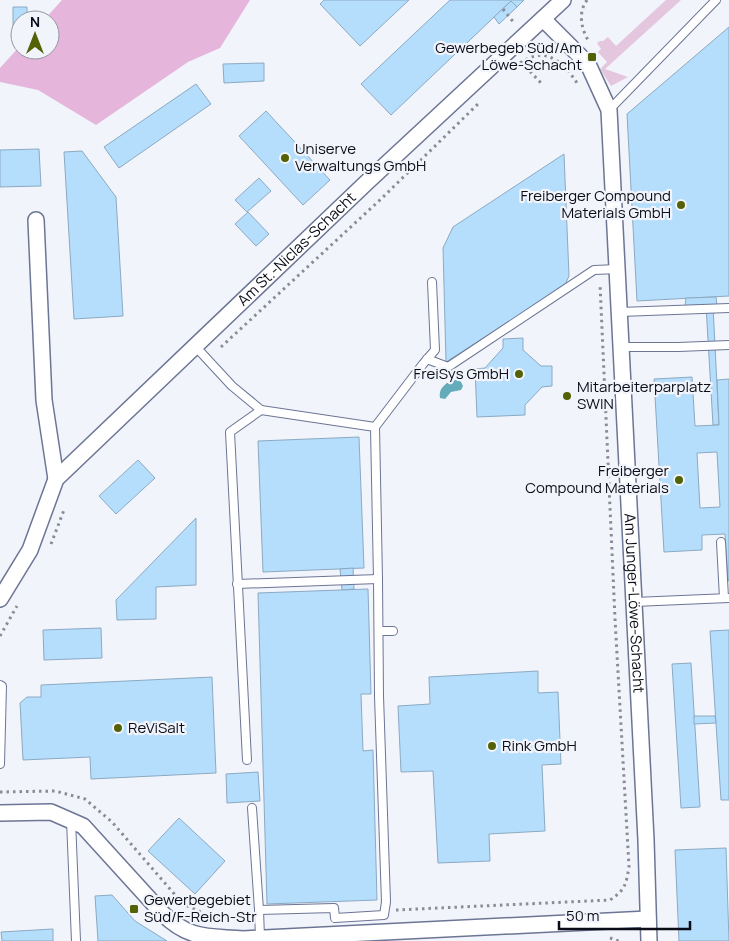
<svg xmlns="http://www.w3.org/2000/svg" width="729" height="941" font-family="Manrope,sans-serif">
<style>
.green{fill:#e4c6de}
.forest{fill:#e5b5dc}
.water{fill:#64acba}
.building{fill:#b5ddfc;stroke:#8baac2;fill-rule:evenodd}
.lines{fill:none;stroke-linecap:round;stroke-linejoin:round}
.lane-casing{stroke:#6c7594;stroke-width:10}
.street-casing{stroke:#6c7594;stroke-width:18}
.path{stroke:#898c95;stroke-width:3;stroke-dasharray:2.5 4;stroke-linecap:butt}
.lane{stroke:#fff;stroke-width:8}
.street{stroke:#fff;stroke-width:15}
.poi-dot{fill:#526205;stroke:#f2f4fc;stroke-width:2}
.labels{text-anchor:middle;stroke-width:4.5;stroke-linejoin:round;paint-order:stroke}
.poi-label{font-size:15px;fill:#0a0d18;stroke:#f2f4fc;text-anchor:start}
.street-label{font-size:15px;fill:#0a0d18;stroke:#f2f4fc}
</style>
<rect width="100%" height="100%" fill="#f2f4fc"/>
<polygon class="green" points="666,0 681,0 605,69 628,77 611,86 600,69 607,62 598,52 601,49 597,43 600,41 603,41 608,37 616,46"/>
<polygon class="forest" points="62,0 250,0 220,48 188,62 96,125 38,90 0,82 0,68 20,46 20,50 50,50 50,20 44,20"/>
<path class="water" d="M455,380H460L463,386L461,390L451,392L445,399L440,398C439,391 441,388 447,383H451Z"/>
<g class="building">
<polygon points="324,0 409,0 360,46 320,4"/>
<polygon points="450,0 524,0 517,7 511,1 391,115 361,84"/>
<polygon points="511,1 517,7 499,24 494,17"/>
<polygon points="13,7 27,7 27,20 20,20 20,26 13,26"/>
<polygon points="729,27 729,296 637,301 627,114"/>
<polygon points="264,63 264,81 224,83 223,64"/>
<polygon points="196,84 211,104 119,168 104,147"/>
<polygon points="266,111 330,180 303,205 239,136"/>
<polygon points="39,149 41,186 0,187 0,150"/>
<polygon points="82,151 116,197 123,316 74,319 64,152"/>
<polygon points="564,154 569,276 564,287 446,362 443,248 453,227"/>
<polygon points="259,178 271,191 247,212 235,200"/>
<polygon points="248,212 269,234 256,246 235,224"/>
<polygon points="716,297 717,306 685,306 686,298"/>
<polygon points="706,306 713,306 719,425 713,425"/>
<polygon points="523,338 523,350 541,366 552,366 552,386 542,387 525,405 525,415 477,417 475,369 485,368 503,348 503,339"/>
<path d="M692,377L695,426L719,425L717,380L729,379V581H728L725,534L702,535V550L664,552L654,379ZM717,452L720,507L700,508L697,453Z"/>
<polygon points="359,437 364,568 263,572 258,441"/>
<polygon points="138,460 155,478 116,514 99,496"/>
<polygon points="196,518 196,585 156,587 156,619 117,620 116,600"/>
<polygon points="353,568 354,589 342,590 340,569"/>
<polygon points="368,589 371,694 361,694 363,751 373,750 377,900 267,904 258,593"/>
<polygon points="101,628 102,658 44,660 43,630"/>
<polygon points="729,630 729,800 721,800 710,631"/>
<polygon points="691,663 700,807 681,808 672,664"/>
<polygon points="538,671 538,693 558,692 561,764 542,765 545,831 489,834 490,861 438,863 433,771 401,772 398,706 430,704 429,677"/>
<polygon points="212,677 216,773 91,779 90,757 23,760 20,703 27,697 41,697 41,685"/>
<polygon points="694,716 715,716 716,723 694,724"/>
<polygon points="258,772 260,801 227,803 226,774"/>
<polygon points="179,818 225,861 195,894 148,851"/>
<polygon points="726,848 729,941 679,941 675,850"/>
<polygon points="112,895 135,921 167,941 98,941 95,896"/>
<polygon points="53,929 53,941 2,941 1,932"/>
</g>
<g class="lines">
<defs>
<g id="lane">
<polyline points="609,110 716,0"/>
<polyline points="620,312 729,308"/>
<polyline points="195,346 232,386 261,410 375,427 378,579 379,696 386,902 384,915 335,918 334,908 259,910 252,808"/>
<polyline points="621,347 678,347 729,345"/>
<polyline points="427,359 448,367 594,270 618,269"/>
<polyline points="375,427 423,364 435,350 432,282"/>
<polyline points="721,542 724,598"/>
<polyline points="237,584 378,579"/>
<polyline points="634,602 729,598"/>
<polyline points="379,631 393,631"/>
<polyline points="0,685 2,686 0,764"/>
<polyline points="247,760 230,432 261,410"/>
<polyline points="71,820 76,941"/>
<polyline points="259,910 260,938"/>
</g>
<g id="street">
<path id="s1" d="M543,19L588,64L609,110L646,840L649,941"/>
<polyline points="36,220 44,400 56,479"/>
<path id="s2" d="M0,599L30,550L56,479L366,183L563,0"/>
<path d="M0,813L51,812L83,826L163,914C190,940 208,936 243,939L648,919"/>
</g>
</defs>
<use href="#lane" class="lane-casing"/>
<use href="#street" class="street-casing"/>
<g class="path">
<path d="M587,0C578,12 581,28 588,40"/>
<polyline points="503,9 515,24"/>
<polyline points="521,62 543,85"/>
<path d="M520,63C540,50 551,54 568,70L569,68"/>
<polyline points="568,70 577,83"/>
<polyline points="221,347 381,199 480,102"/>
<polyline points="51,544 64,510"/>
<polyline points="0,636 17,606"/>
<polyline points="0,792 55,791 85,799 112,822 183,904 205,914 224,918 240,916"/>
<path d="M396,910L610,900C625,890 626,885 629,867L615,619L600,284"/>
<polyline points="610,938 619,941"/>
</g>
<use href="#lane" class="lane"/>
<use href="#street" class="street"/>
</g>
<g class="poi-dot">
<rect x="587" y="52" width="10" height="10" rx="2.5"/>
<circle cx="285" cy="158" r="5"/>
<circle cx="681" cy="205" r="5"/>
<circle cx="519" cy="374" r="5"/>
<circle cx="567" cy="396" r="5"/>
<circle cx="679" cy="480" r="5"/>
<circle cx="118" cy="728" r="5"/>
<circle cx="492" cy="746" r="5"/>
<rect x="129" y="904" width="10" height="10" rx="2.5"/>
</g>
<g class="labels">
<g class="poi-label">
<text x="582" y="53" text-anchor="end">Gewerbegeb Süd/Am<tspan x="582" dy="17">Löwe-Schacht</tspan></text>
<text x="295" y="154">Uniserve<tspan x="295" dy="17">Verwaltungs GmbH</tspan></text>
<text x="671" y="201" text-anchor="end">Freiberger Compound<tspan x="671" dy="17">Materials GmbH</tspan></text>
<text x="509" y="379" text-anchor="end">FreiSys GmbH</text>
<text x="577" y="392">Mitarbeiterparplatz<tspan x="577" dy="17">SWIN</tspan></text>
<text x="669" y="476" text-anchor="end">Freiberger<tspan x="669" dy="17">Compound Materials</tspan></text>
<text x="128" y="733">ReViSalt</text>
<text x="502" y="751">Rink GmbH</text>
<text x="144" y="905">Gewerbegebiet<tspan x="144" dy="17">Süd/F-Reich-Str</tspan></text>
</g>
<g class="street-label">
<text dy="5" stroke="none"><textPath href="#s2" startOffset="466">Am St.-Niclas-Schacht</textPath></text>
<text dy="5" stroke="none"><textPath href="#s1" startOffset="608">Am Junger-Löwe-Schacht</textPath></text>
</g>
</g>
<g transform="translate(35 35)"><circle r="24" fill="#f2f4fc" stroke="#9598a1"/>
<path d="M0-4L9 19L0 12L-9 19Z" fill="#526205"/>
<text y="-8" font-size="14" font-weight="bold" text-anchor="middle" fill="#0a0d18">N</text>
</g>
<path d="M559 921v8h131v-8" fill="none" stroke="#0a0d18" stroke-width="2.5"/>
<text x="566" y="921" font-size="15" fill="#0a0d18" stroke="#f2f4fc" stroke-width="4" paint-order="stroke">50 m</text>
</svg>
